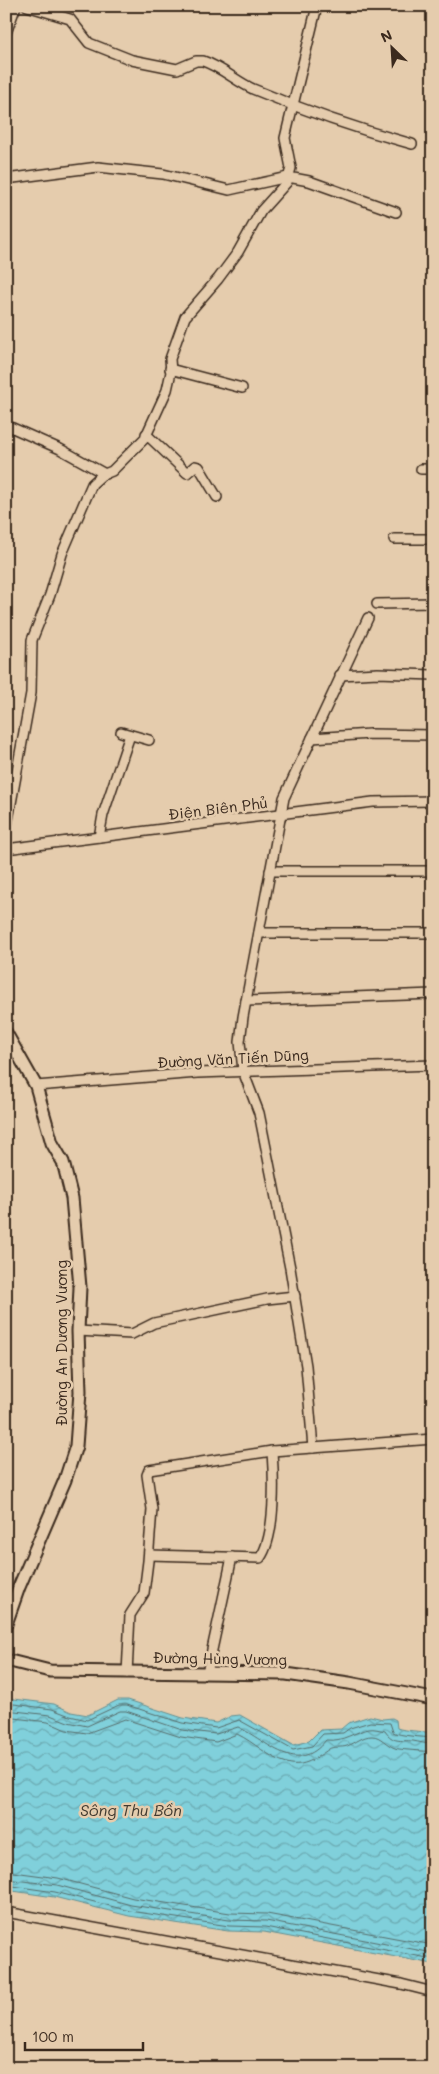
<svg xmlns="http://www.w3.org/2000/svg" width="439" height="2074" font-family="Mali,sans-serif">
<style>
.water{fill:url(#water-waves);stroke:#648e8f}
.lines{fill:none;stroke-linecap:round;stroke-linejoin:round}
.shore{stroke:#576c6a;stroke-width:1}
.street-casing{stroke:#3b2a1e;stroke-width:12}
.secondary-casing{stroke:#3b2a1e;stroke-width:15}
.street{stroke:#e5ccad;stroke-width:9}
.secondary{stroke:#e5ccad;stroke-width:11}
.labels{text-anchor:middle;stroke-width:5;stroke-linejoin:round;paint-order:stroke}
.street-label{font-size:15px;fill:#3b2a1e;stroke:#e5ccad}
.water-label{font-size:16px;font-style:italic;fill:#423b31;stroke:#e5ccad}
</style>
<defs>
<pattern id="water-waves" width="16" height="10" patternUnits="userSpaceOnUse" patternTransform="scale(1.25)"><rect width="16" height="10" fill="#80d0db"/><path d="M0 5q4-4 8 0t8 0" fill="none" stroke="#6aa9b1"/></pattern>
</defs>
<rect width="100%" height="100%" fill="#e5ccad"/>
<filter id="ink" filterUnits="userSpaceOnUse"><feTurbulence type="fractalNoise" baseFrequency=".02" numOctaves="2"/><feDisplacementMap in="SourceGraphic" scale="10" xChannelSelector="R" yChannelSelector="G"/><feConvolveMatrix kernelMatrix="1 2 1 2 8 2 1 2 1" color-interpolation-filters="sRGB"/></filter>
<g filter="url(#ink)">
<path class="water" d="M6,1698L54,1704L71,1712L88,1715L118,1700H128L183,1718L216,1723L231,1716L240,1715L293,1745L309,1741L320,1730L341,1729L348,1723L370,1716L383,1719L392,1718L396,1720L397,1728C404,1731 423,1731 433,1733V1964L264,1932L228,1931L129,1916L54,1897L6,1890Z"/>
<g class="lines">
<g class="shore">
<path d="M6,1703L52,1709L70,1716L87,1720L119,1705H127L182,1723L216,1728L239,1720L293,1750L312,1746L323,1734L343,1733L350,1728L370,1722L390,1723L393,1732C400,1736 423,1737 433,1738"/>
<path d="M6,1710L50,1715L68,1722L87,1726L120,1711H126L182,1730L216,1734L238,1727C268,1741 297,1777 326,1740C344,1742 353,1732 369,1729C374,1728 380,1730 385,1731C393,1743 400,1740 413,1741C419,1742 426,1744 433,1744"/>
<path d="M6,1717L48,1722L66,1730L87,1733L125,1719L181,1737L216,1742L237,1734C254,1742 269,1758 287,1763C304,1768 316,1758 329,1749C333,1746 342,1748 347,1746C356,1743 362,1736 372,1736C381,1736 386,1745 395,1748C399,1750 426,1751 433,1752"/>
<polyline points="6,1871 58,1878 133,1898 230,1913 267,1914 433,1945"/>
<polyline points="6,1879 57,1885 131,1905 229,1920 266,1921 433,1953"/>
<polyline points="6,1885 55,1892 130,1911 229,1926 265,1927 433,1959"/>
</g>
<defs>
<g id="street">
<path d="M27,6L70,19L89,43L132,60L177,69L196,61H203C221,67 236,81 253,89C305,111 357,129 412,144"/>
<polyline points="6,33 16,6"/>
<polyline points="6,179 98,167 163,174 229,190 288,177 309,181 396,212"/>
<polyline points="170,369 242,388"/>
<polyline points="6,425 60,449 105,474"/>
<polyline points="146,434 187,473 195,466 199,467 217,497"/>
<polyline points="421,469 433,469"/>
<polyline points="394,539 433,539"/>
<polyline points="377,604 433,603"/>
<polyline points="340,675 378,673 433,675"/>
<polyline points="121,732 149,740"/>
<polyline points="312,738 370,734 433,735"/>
<polyline points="6,831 31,693 32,640 50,595 62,554 92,484 102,475 112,471 145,438 167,390 171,372 170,359 185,317 218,279 238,252 261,211 287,182 291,168 285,138 317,6"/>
<polyline points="99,837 103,815 130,735"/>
<polyline points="6,849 373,802 433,801"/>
<polyline points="270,871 433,871"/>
<polyline points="259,933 433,933"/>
<polyline points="246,1001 433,994"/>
<polyline points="36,1086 198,1073 433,1065"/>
<polyline points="78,1331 132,1334 154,1323 267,1299 295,1296"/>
<polyline points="313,1448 306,1366 290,1268 259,1113 243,1071 240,1042 243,1017 284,798 368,618"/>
<path d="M149,1555L260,1558C276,1536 274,1478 272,1451"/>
<polyline points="127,1673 130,1615 144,1593 148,1561 152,1509 147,1475 149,1470 272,1451 433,1439"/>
<polyline points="207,1673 232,1557"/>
<polyline points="6,1912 401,1984 433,1992"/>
</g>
<g id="secondary">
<polyline points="6,1033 36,1086 52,1143 63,1162 72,1198 80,1287 78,1331 80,1392 76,1446 65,1480 19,1587 6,1624"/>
<polyline points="6,1660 50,1671 286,1674 349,1683 433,1699"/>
</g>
</defs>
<use href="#street" class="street-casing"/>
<use href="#secondary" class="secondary-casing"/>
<use href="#street" class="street"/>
<use href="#secondary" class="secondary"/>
</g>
</g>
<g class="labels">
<g class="street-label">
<text transform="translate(218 809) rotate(-7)" y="5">Điện Biên Phủ</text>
<text transform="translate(233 1059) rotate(-3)" y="5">Đường Văn Tiến Dũng</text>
<text transform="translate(62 1343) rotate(-90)" y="5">Đường An Dương Vương</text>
<text transform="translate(220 1659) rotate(1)" y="5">Đường Hùng Vương</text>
</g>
<g class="water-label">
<text x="131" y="1816">Sông Thu Bồn</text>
</g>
</g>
<rect width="439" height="2074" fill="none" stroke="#e5ccad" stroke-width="25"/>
<rect x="12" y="12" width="414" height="2049" fill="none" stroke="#3b2a1e" stroke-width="2" filter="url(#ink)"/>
<g transform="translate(392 48) rotate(335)" stroke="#e5ccad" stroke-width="4" paint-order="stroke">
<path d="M0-4L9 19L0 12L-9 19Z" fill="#3b2a1e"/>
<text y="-8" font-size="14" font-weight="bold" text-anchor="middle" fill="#3b2a1e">N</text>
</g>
<path d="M25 2042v8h118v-8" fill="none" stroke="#3b2a1e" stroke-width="2.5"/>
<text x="32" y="2042" font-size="15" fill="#3b2a1e" stroke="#e5ccad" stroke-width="4" paint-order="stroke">100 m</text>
</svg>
